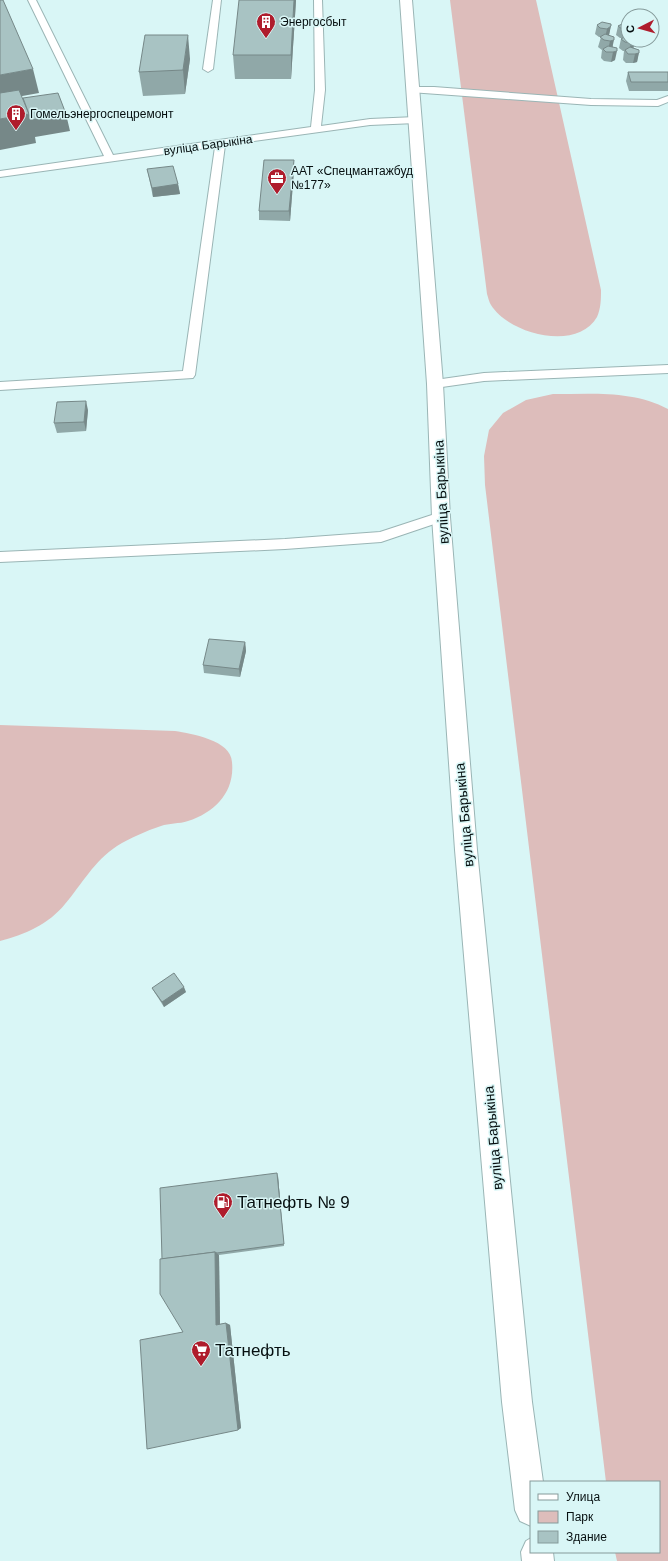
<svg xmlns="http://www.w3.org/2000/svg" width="668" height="1561" font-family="Helvetica,sans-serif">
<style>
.green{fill:#ddbdbb}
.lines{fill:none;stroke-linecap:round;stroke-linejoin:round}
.lane-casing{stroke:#9ab5b5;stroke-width:2}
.primary-casing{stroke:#9ab5b5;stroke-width:2}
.lane{fill:#fff;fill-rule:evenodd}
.primary{fill:#fff;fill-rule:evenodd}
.wall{fill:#90a8a8}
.shaded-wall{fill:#768888}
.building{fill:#a8c3c3;stroke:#768888}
.labels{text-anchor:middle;stroke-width:3;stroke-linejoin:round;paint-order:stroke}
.far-poi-label{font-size:12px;fill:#060f10;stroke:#d9f6f6;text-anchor:start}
.far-street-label{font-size:12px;fill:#060f10;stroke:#d9f6f6}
.street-label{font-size:14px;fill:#060f10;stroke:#d9f6f6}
.near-poi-label{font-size:17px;fill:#060f10;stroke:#d9f6f6;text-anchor:start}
</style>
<rect width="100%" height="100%" fill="#d9f6f6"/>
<g class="green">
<path d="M450,0H536L601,290C601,299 601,308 597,317C577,352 509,334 491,305C489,302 488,297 487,294Z"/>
<path d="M553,394C591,394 633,390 668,409V1561H617L615,1552H659V1482H606L485,485L484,456L489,430L503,413L526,400Z"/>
<path d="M0,725L175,731C192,734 231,740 232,762C235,792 215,812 188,821C179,824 169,823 161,826C146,831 130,838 117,846C94,861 82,884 65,904C49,924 24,935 0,941Z"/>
</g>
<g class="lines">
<defs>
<g id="lane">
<polygon points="28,0 36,0 113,155 311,127 315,90 314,0 322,0 325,90 321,126 370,119 416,117 421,120 416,123 370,125 225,145 195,375 193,378 0,390 0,382 183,371 215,147 0,177 0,171 104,156"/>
<polygon points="213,0 221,0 213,69 208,72 203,69"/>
<polygon points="413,87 434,87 591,99 657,100 668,96 668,102 658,106 591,105 410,92 408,90 410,88"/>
<polygon points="668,365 668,373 484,381 435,388 431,387 429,384 431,381 435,380 484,373"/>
<polygon points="441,512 446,514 448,517 446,520 381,542 285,549 0,562 0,552 285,539 380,532"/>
</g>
<g id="primary">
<polygon points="400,0 412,0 443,384 450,517 477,850 532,1402 543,1482 531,1482 531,1526 520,1521 515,1510 502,1402 455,850 432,517 427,384"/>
<polygon points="531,1538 531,1552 553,1552 554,1561 522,1561 521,1552 526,1541"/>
</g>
</defs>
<use href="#lane" class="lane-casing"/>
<use href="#primary" class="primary-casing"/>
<use href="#lane" class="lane"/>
<use href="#primary" class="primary"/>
</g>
<g class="wall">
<polygon points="296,0 291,79 235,79 233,55"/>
<polygon points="611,24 609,35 613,47 615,60 611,62 604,61 601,58 602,50 598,47 601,37 599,37 595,34 597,25"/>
<polygon points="628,24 628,40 635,41 633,48 639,50 637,62 633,63 626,63 623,60 624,51 623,51 619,48 621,39 622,38 620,38 616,35 618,26"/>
<polygon points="190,59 185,94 143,96 139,72"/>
<polygon points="628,72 668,82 668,91 629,91 626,81"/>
<polygon points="147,169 178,184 180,194 153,197 149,178"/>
<polygon points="294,170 290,221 259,220 259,211"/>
<polygon points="88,410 86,431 57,433 54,423"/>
<polygon points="245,642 246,651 240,677 204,673 203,665"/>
<polygon points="152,988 186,992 164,1007 155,993"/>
<polygon points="278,1176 284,1246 219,1255 220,1324 226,1323 230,1325 241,1428 238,1430 183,1332 162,1259"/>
</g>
<g class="shaded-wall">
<polygon points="294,0 296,0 291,79 291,55"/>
<polygon points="611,26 609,35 605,38 607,29"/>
<polygon points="188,35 190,59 185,94 183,70"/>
<polygon points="614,40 612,49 608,50 610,41"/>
<polygon points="635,41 633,50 629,52 631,43"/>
<polygon points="617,51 615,60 611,62 613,52"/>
<polygon points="639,53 637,62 633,63 635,54"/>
<polygon points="33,69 39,93 0,100 0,75"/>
<polygon points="29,114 66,114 70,131 35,137 36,143 0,150 0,119"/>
<polygon points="294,160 294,170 290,221 289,211"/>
<polygon points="178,184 180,194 153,197 152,188"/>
<polygon points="86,401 88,410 86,431 84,422"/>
<polygon points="245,642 246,651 240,677 239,669"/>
<polygon points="184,987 186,992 164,1007 162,1002"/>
<polygon points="277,1173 278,1176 284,1246 284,1244"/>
<polygon points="215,1252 219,1255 220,1326 216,1325"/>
<polygon points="226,1323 230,1325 241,1428 238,1430"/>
</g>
<g class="building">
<polygon points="0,0 3,0 33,69 0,75"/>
<polygon points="239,0 294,0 291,55 233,55"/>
<polygon points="602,22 611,24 611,26 607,29 600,28 597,25"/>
<polygon points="624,23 628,24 628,30 622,29 618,26"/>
<polygon points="605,34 614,37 614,40 610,41 604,40 600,37"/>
<polygon points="145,35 188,35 183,70 139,72"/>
<polygon points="626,36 628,36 628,40 635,40 635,41 631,43 625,42 621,39"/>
<polygon points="608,46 617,48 617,51 613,52 606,52 603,49"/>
<polygon points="630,47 639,50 639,53 635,54 628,54 625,50"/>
<polygon points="628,72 668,72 668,82 631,82"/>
<polygon points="19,90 29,114 0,119 0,93"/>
<polygon points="58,93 66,114 31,120 29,114 23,98"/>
<polygon points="264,160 294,160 289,211 259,211"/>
<polygon points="173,166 178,184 152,188 147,169"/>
<polygon points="86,401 84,422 54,423 57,402"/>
<polygon points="209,639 245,642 239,669 203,665"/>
<polygon points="174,973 184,987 162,1002 152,988"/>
<polygon points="277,1173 284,1244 217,1253 215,1252 162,1259 160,1188"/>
<polygon points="215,1252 216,1325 226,1323 238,1430 147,1449 140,1340 183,1332 160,1294 160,1259"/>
</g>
<defs>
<symbol id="building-pin" viewBox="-11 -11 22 30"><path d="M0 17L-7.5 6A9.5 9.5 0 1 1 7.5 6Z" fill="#af1c2c" stroke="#d9f6f6"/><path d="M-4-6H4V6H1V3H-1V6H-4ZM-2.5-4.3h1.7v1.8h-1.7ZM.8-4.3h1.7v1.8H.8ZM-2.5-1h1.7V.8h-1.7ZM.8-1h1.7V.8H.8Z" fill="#fff"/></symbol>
<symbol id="office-pin" viewBox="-11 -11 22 30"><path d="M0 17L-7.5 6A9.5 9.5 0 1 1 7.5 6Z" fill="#af1c2c" stroke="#d9f6f6"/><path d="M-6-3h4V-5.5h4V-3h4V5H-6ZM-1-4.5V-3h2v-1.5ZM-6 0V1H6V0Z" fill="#fff"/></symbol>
<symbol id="fuel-pin" viewBox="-11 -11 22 30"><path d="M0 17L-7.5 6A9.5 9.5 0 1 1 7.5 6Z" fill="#af1c2c" stroke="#d9f6f6"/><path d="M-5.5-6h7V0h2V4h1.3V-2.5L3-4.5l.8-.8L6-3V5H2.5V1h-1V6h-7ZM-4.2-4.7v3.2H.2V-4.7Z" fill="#fff"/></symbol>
<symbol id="supermarket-pin" viewBox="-11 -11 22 30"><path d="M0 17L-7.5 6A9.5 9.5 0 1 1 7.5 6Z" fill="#af1c2c" stroke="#d9f6f6"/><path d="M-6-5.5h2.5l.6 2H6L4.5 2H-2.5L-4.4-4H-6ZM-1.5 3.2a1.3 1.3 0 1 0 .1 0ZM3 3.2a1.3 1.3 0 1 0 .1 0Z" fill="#fff"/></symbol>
</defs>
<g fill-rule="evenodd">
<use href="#building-pin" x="255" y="11" width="22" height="30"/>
<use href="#building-pin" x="5" y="103" width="22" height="30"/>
<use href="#office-pin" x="266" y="167" width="22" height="30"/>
<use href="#fuel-pin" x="212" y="1191" width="22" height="30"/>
<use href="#supermarket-pin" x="190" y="1339" width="22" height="30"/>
</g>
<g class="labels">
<g class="far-poi-label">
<text x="280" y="26">Энергосбыт</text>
<text x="30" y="118">Гомельэнергоспецремонт</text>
<text x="291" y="175">ААТ «Спецмантажбуд<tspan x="291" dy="14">№177»</tspan></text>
</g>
<g class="far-street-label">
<text transform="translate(208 145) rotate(-8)" y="4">вуліца Барыкіна</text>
</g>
<g class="street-label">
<text transform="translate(441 492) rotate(-93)" y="5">вуліца Барыкіна</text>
<text transform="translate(464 815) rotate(-95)" y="5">вуліца Барыкіна</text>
<text transform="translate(493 1138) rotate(-95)" y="5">вуліца Барыкіна</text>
</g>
<g class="near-poi-label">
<text x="237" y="1208">Татнефть № 9</text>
<text x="215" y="1356">Татнефть</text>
</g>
</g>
<rect x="530" y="1481" width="130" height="72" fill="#d9f6f6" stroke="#859a9a"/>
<rect x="538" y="1494" width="20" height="6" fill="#ffffff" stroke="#859a9a"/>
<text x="566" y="1501" font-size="12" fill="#060f10">Улица</text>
<rect x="538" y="1511" width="20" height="12" fill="#ddbdbb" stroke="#859a9a"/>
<text x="566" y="1521" font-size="12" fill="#060f10">Парк</text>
<rect x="538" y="1531" width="20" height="12" fill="#a8c3c3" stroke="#859a9a"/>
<text x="566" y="1541" font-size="12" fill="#060f10">Здание</text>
<g transform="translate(640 28) rotate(264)"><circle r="19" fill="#d9f6f6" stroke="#859a9a"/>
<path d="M0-3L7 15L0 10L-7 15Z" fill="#af1c2c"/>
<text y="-6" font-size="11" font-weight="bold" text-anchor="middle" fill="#060f10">С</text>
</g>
</svg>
